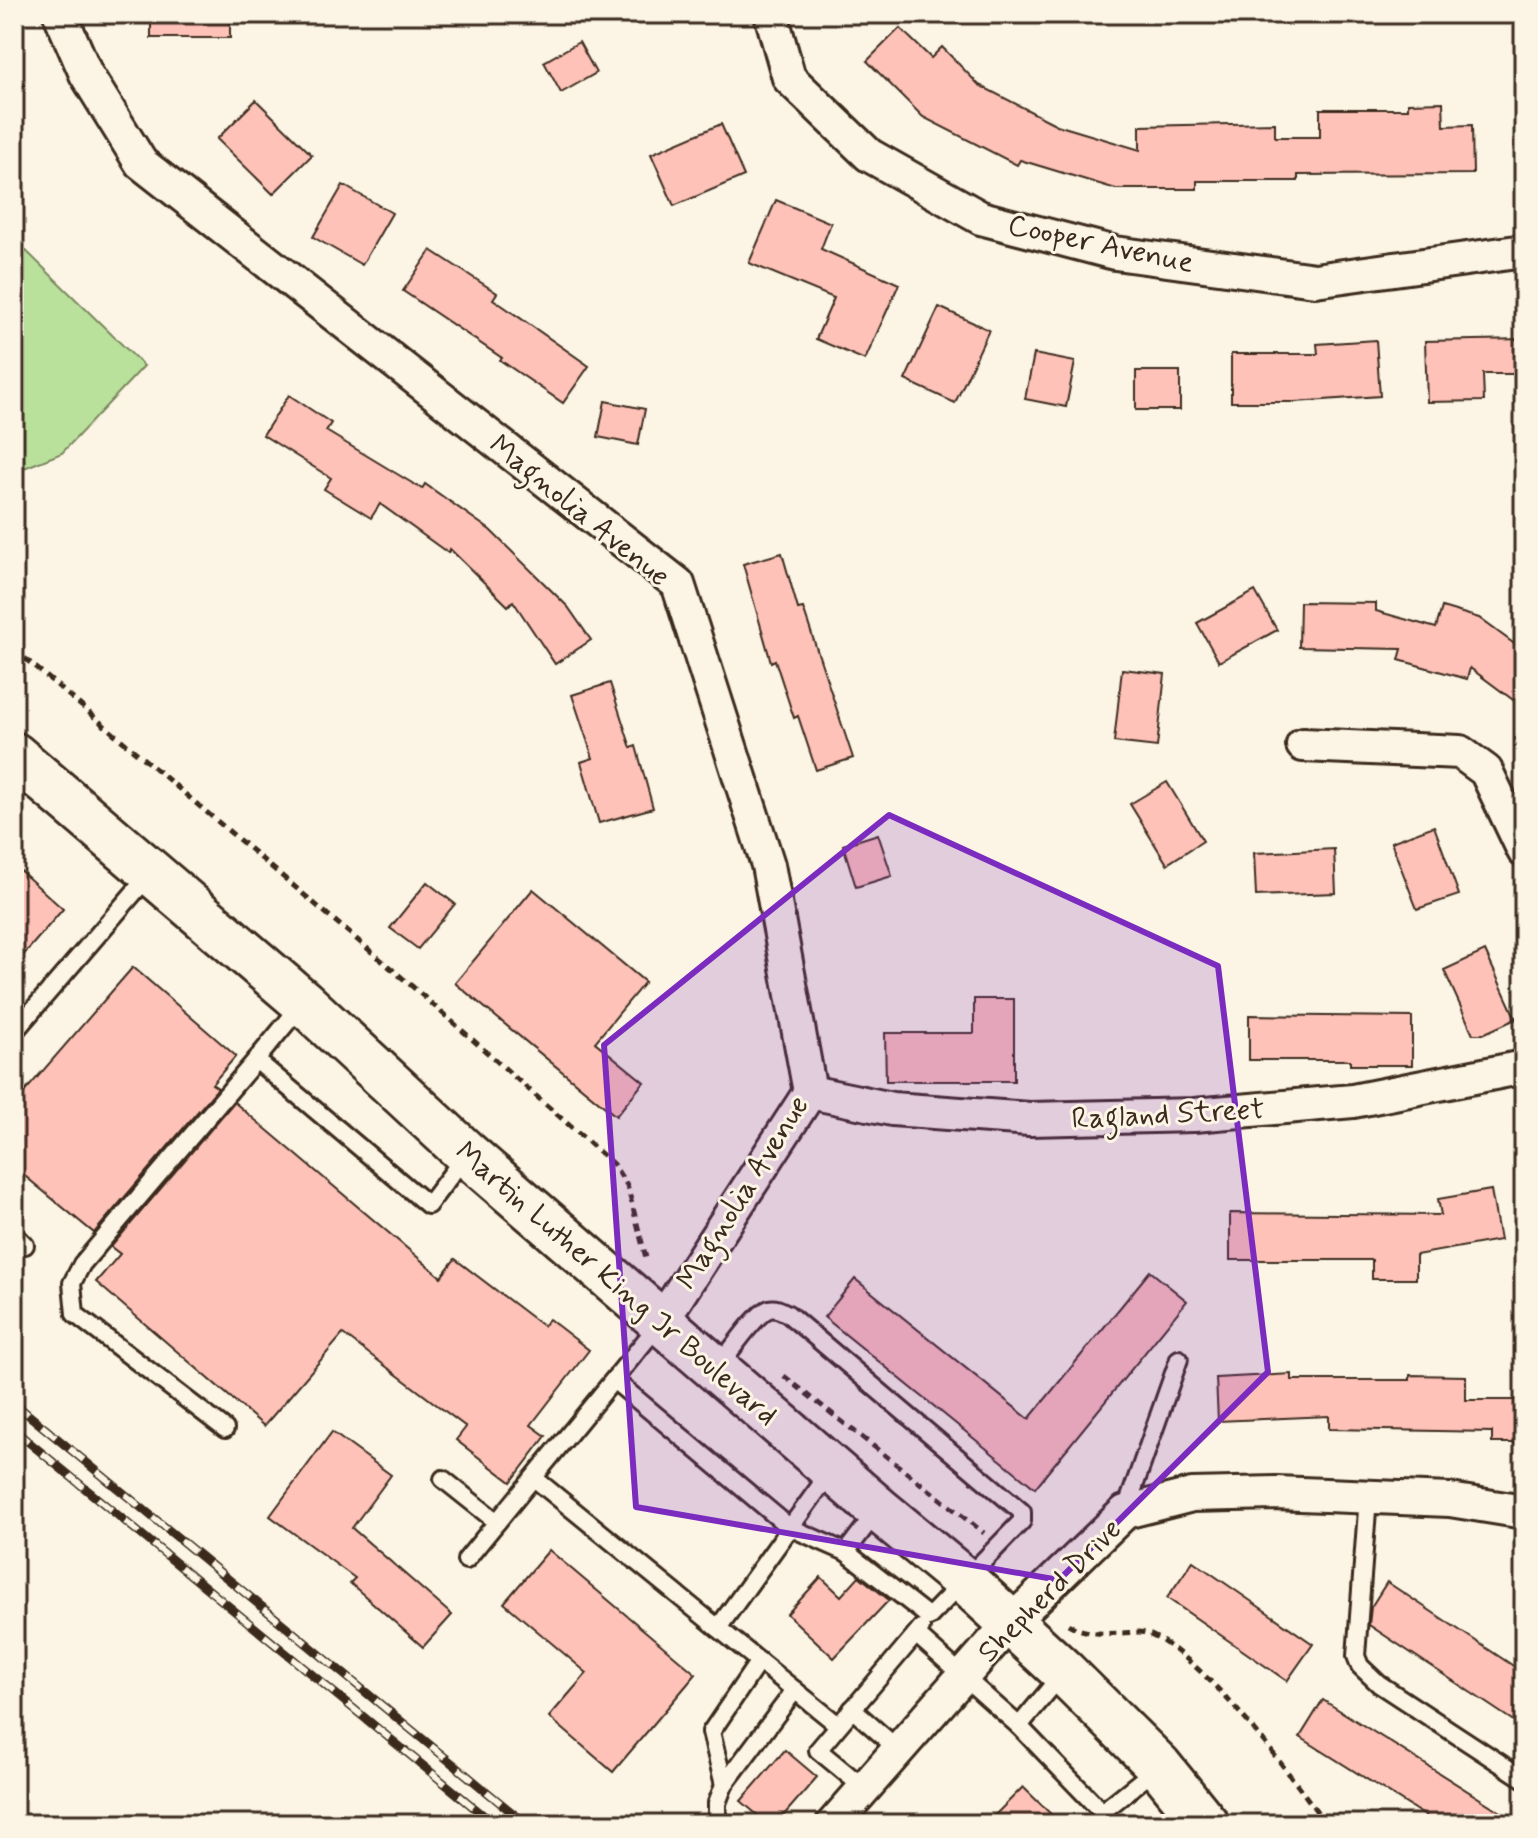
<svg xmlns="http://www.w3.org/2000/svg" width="1538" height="1838" font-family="Mynerve,sans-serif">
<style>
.green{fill:#b9e19c;stroke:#7a865d;stroke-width:2}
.building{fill:#fec2b8;stroke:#3b2a1e;stroke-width:2}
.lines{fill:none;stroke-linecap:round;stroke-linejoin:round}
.lane-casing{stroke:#3b2a1e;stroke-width:22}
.street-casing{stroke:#3b2a1e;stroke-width:38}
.secondary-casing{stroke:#3b2a1e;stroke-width:50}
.path{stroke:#3b2a1e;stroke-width:5;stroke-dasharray:8 6;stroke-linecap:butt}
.lane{stroke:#fcf5e5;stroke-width:16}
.street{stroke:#fcf5e5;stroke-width:32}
.secondary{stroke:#fcf5e5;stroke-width:44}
.rail-casing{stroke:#3b2a1e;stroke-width:9}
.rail{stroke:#fcf5e5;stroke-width:6;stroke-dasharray:18;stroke-linecap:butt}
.marked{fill:#7b2cbf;fill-opacity:0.2;stroke:#7b2cbf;stroke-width:6;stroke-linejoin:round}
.labels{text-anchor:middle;stroke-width:6;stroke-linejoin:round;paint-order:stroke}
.street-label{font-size:30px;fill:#3b2a1e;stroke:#fcf5e5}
</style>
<rect width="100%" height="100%" fill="#fcf5e5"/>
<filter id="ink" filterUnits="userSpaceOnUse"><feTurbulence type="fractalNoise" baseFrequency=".0125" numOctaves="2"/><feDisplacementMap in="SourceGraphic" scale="16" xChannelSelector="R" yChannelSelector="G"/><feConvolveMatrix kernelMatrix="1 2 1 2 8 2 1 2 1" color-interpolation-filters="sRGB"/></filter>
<g filter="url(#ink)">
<polygon class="green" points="14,239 144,366 62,453 14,472"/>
<g class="building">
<rect x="151" y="14" width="79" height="24"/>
<polygon points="900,28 931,58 942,47 979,85 1057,125 1140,150 1140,126 1275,123 1275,137 1320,137 1320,109 1408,109 1408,103 1443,102 1444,126 1472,125 1473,174 1298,175 1298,181 1197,181 1197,189 1116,189 1020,160 1017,165 923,117 867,61"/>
<polygon points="579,42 596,73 561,93 544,62"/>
<polygon points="256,100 312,155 273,194 217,139"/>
<polygon points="721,124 744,176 674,206 651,154"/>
<polygon points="343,185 392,213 362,265 313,237"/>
<polygon points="776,200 831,223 821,249 899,284 865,360 816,339 834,298 749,263"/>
<polygon points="431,250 497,293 493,299 589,366 563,403 500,360 502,358 403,291"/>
<polygon points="939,307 989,330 955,403 905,380"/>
<polygon points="1524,339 1524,374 1483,374 1484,401 1427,402 1425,341"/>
<polygon points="1376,340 1380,396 1295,402 1231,402 1231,354 1318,354 1317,344"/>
<polygon points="1034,354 1075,362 1066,407 1025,399"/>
<rect x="1136" y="371" width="44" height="39"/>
<polygon points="289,395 331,423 326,431 422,489 425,484 490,530 568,607 591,640 555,664 513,601 508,606 450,549 448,553 380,504 371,518 324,489 331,478 263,435"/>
<polygon points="605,401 645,409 638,445 598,437"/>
<polygon points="782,553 798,609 803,608 853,758 816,770 798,716 794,718 775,660 771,662 743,564"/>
<polygon points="1255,591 1277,630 1219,662 1197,623"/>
<polygon points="1300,602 1376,603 1376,611 1436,628 1442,607 1479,618 1524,651 1524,708 1470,668 1467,679 1399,660 1402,649 1299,647"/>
<polygon points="1122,669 1165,674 1157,747 1114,742"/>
<polygon points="610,683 631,748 636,746 653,808 599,823 581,762 593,758 572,695"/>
<polygon points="1167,782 1203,841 1167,864 1130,804"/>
<polygon points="1434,826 1459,895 1417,909 1391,842"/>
<polygon points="878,834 892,876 856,887 843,845"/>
<polygon points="1334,849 1336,893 1256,896 1254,853"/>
<polygon points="14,865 63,909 14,966"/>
<polygon points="427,882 455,904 418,949 390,928"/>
<polygon points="533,889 645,982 595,1042 644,1082 616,1116 455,983"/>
<polygon points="1485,951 1516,1019 1483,1034 1473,1034 1444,970"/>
<polygon points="133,967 236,1056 212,1084 218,1088 94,1233 14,1167 14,1104"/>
<polygon points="974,999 1014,999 1014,1081 886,1081 885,1033 974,1033"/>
<polygon points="1249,1015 1412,1017 1412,1065 1350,1065 1350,1060 1249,1060"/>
<polygon points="234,1102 441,1277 455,1259 543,1326 549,1319 589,1350 531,1425 546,1436 511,1482 456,1440 466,1427 343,1334 264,1426 96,1282 120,1254 111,1247"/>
<polygon points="1491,1190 1500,1240 1416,1255 1416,1279 1372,1279 1372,1260 1230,1260 1230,1213 1441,1215 1438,1199"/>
<polygon points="1150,1271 1187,1301 1035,1488 824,1317 855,1279 1029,1419"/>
<polygon points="1292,1374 1292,1380 1410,1380 1410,1375 1466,1376 1466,1400 1524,1400 1524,1443 1492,1443 1492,1432 1329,1429 1329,1416 1218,1421 1216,1378"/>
<polygon points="332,1432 391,1475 352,1528 452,1615 423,1647 350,1583 355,1578 270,1516"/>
<polygon points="549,1550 696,1674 613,1772 549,1717 587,1673 504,1603"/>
<polygon points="1193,1561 1313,1644 1287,1681 1167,1598"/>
<polygon points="859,1576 889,1600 834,1658 787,1614 821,1577 841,1596"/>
<polygon points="1387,1582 1524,1673 1524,1728 1369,1625 1371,1607"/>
<polygon points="1323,1700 1520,1824 1438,1824 1300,1737"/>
<polygon points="785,1750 817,1777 776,1824 768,1824 741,1801"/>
<polygon points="1023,1787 1061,1824 986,1824"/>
</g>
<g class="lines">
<defs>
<g id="lane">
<polyline points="303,1003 256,1060 428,1205 466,1155"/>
<polyline points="14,1032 150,874"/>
<polyline points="14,1234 25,1245"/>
<path d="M718,1367C729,1354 755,1314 769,1309C776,1307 782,1311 788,1314L1022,1512V1521L929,1617L846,1552L877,1511"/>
<polyline points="615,1381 789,1527 846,1552"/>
<polyline points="225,1429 75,1314 72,1283 82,1264 256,1060"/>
<polyline points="534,1478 718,1628 831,1471"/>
<polyline points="443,1479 497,1522"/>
<polyline points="1368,1497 1356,1656 1360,1666 1379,1684 1524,1779"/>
<polyline points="1125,1512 1179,1359"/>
<polyline points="466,1560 660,1323"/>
<polyline points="718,1628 838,1725"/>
<polyline points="917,1635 1019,1726 1102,1812 1157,1768"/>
<polyline points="852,1709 900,1751"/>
<polyline points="1019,1726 1063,1673"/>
<polyline points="724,1785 711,1732 759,1661"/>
<polyline points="864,1788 818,1750 921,1628"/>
<polyline points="717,1824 717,1803 724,1785 795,1690"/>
</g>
<g id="street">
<polyline points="60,14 86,74 141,163 678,584 768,865 810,1092 661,1322"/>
<polyline points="771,14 789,78 869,155 981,218 1115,253 1315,280 1524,251"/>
<polyline points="1303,745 1460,752 1486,771 1524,851"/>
<polyline points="810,1092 892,1109 1030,1119 1194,1115 1353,1101 1524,1067"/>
<polyline points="833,1824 1010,1623 1125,1512 1192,1495 1276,1493 1450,1500 1524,1512"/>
</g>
<polyline id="secondary" points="14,755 303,1002 467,1154 878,1509 964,1580 1064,1672 1159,1766 1206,1824"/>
</defs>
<use href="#lane" class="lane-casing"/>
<use href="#street" class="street-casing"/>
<use href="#secondary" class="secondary-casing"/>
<g class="path">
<polyline points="14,649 413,987 613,1164 627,1185 646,1258"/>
<polyline points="784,1376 984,1533"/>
<path d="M1068,1624C1084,1634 1103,1634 1122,1633C1129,1633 1139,1631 1146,1633C1205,1656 1288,1772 1326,1824"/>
</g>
<use href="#lane" class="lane"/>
<use href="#street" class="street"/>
<use href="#secondary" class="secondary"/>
<defs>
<g id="rail">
<polyline points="14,1403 526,1824"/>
<polyline points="14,1430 494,1824"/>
</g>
</defs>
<use href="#rail" class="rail-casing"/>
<use href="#rail" class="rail"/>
</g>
</g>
<path class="marked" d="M889,815L1218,966L1268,1372L1059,1580L636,1507L604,1045Z"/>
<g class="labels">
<g class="street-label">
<text transform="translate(1101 243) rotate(12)" y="10">Cooper Avenue</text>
<text transform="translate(580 510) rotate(39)" y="10">Magnolia Avenue</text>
<text transform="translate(1168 1113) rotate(-3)" y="10">Ragland Street</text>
<text transform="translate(742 1192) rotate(-58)" y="10">Magnolia Avenue</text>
<text transform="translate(617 1283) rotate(41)" y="10">Martin Luther King Jr Boulevard</text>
<text transform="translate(1049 1590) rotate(-45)" y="10">Shepherd Drive</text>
</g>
</g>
<rect width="1538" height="1838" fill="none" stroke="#fcf5e5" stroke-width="48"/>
<rect x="24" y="24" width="1490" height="1790" fill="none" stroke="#3b2a1e" stroke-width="3" filter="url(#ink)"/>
</svg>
